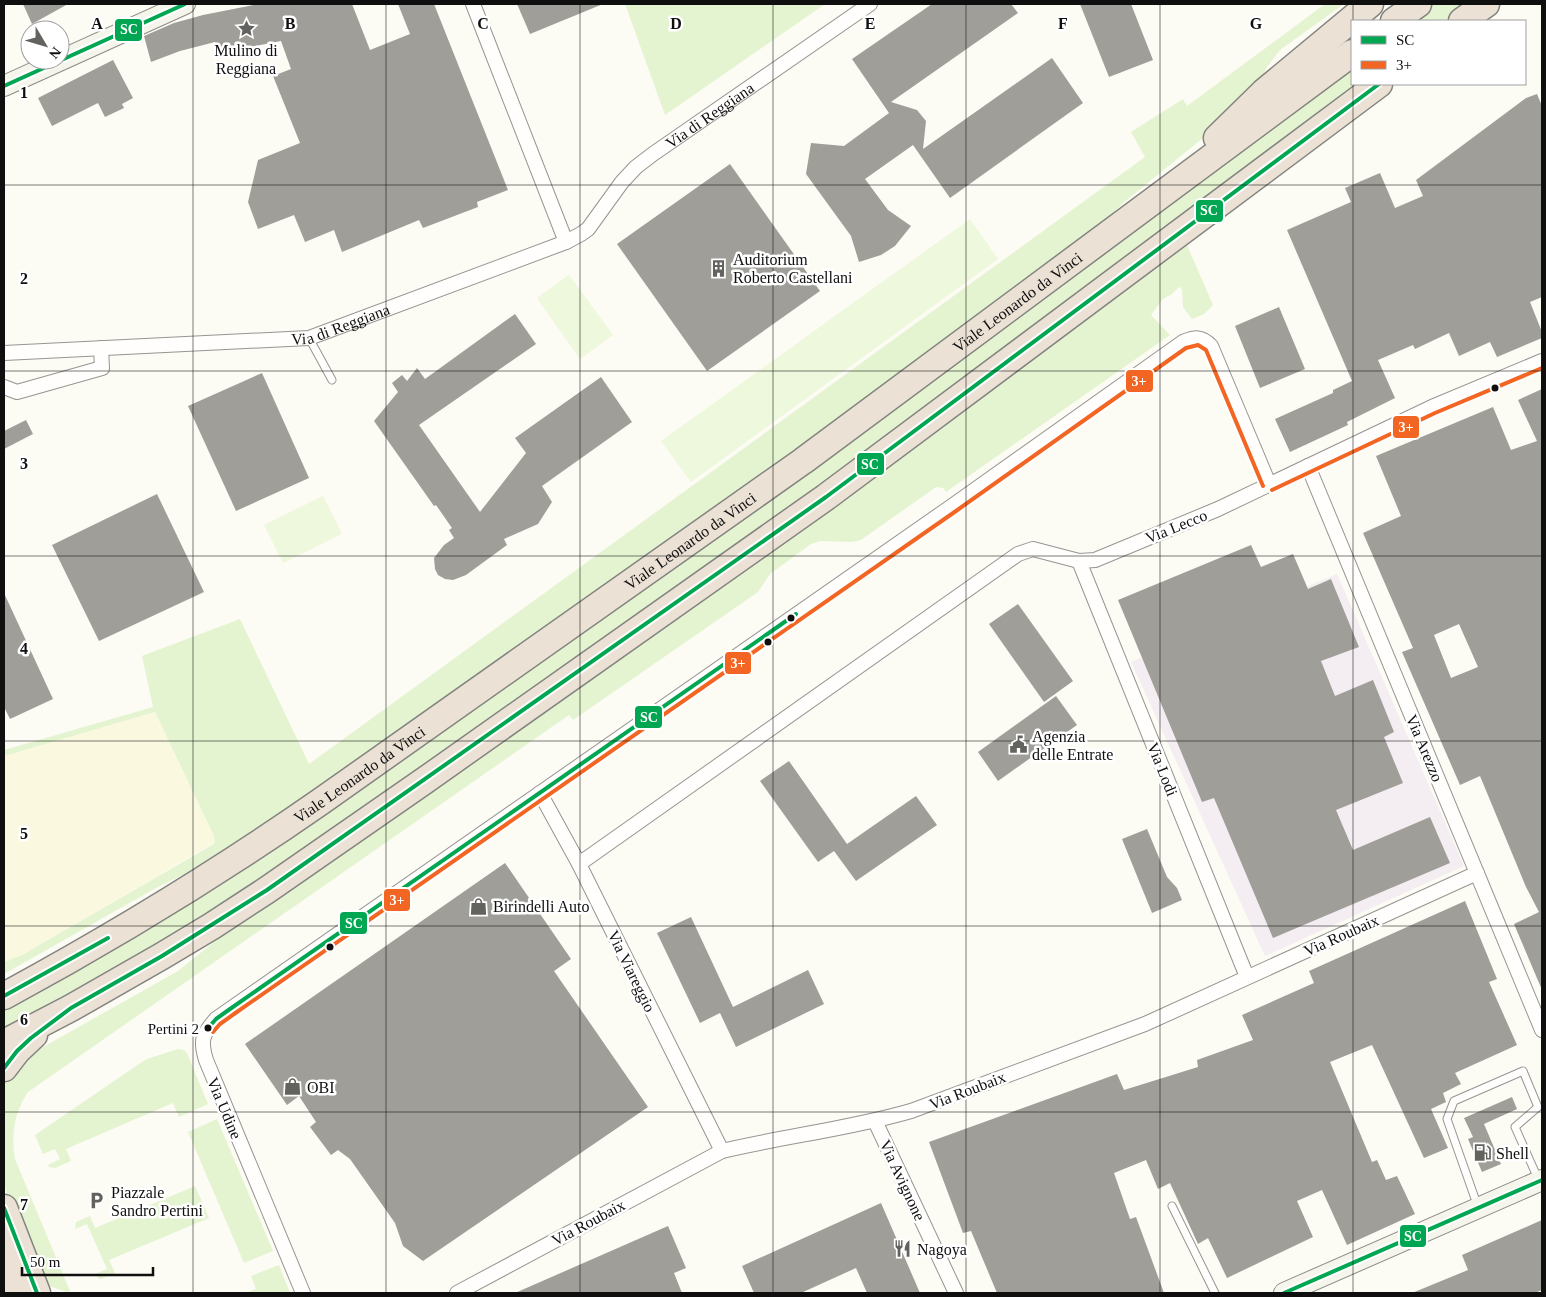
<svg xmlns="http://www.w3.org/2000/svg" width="1546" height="1297" font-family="Georgia,serif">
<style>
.industrial{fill:#f4edf1}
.farmland{fill:#faf9df}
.green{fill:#e4f4d1}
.pitch{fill:#eef8dc}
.building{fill:#a09e99;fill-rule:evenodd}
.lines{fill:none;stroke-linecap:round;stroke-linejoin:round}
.lane-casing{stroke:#969592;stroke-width:9}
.street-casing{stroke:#969592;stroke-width:16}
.secondary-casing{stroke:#8c8c89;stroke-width:22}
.highway-casing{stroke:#83837f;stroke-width:29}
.lane{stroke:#fffefd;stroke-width:7}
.street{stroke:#fffefd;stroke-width:14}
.secondary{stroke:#f5f5eb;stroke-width:20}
.highway{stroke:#ebe1d5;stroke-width:26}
.bus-1-casing{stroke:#fff;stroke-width:8}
.bus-2-casing{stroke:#fff;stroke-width:8}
.bus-1{stroke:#00a651;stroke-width:4}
.bus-2{stroke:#f26522;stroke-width:4}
.grid{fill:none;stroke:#0f0f0f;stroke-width:1;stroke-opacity:0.55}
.bus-dot{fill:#0f0f0f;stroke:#fff;stroke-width:2}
.labels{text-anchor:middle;stroke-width:5;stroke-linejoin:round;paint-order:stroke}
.bus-label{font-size:15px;fill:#0f0f0f;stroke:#fff;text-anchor:end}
.poi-label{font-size:16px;fill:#0f0f0f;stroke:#fff;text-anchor:start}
.street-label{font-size:16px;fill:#0f0f0f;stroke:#fff}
.grid-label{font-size:16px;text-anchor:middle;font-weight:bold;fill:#0f0f0f;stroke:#fff;stroke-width:5;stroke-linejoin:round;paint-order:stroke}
.line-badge{stroke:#fff;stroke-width:2}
.badge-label{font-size:14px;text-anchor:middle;font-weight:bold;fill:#fff}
</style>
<rect width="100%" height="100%" fill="#fcfbf4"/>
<polygon class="industrial" points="1337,574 1464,866 1265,956 1131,662"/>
<polygon class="farmland" points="155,712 214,836 215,842 22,955 4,962 4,756"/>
<g class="green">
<polygon points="625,4 825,4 665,115"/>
<polygon points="1325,4 1344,4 1280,50 1267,67 1262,77 1209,133 1122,204 1098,227 770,472 217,858 156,888 4,974 4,962 22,955 212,845 215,842 214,836 155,712 4,756 4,750 153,707 142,656 240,619 309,764 1145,157 1131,132 1183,99 1187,106"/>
<polygon points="1432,4 1468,4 1444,21 1409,21"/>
<polygon points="1352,64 1352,84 1361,84 856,462 279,870 163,943 4,1031 4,1005 59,976"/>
<path d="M1186,243L1213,305L1204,314L1192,319L1183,307L1182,289L1179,287L1172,294L1163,299L1151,315L1170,335L946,492L943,488L936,487L861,540L852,542L821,541L811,544L770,574L758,592L573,720L569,715L28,1092C14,1113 11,1134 15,1159L70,1291L67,1292L49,1286L8,1197L4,1184V1085L6,1080L36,1051L178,971L235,925Z"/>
<polygon points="178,1049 184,1050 187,1053 208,1104 179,1117 173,1103 66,1149 71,1161 55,1168 49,1167 48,1165 60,1159 55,1149 43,1154 35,1135 139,1064 147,1059"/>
<polygon points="217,1119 273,1251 244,1263 188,1132"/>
<polygon points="195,1186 209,1218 109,1260 115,1273 101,1279 98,1278 95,1274 107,1269 87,1224 75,1229 76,1222 90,1216 95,1228"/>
<polygon points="279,1265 290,1293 246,1293 256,1289 251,1276"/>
</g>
<g class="pitch">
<polygon points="970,219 998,259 691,482 661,441"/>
<polygon points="569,275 613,335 580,359 537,298"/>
<polygon points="323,496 342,534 283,563 264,525"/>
</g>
<g class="building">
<polygon points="23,4 68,4 32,24"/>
<polygon points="258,4 352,4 370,50 410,34 398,4 434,4 508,190 477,202 478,207 423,228 419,220 342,252 334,230 305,242 294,215 258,229 248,202 258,160 300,143 273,76 291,69 281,41 245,48 221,56 215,42 180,51 151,62 144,36 174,23 203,15"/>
<polygon points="517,4 603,4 530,34"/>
<polygon points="932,4 1011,4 1018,13 891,102 917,110 926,121 923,149 1052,58 1083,103 950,198 913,145 865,179 888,210 911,226 895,246 881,255 859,262 851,236 806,174 811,143 844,146 889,113 852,59"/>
<polygon points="1080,4 1131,4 1153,60 1109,77"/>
<polygon points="113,60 133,98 122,104 124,108 105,117 98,103 52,126 38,98"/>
<polygon points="1537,94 1542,106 1542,297 1530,302 1542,332 1542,338 1497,357 1490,342 1459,356 1449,333 1415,349 1413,345 1378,360 1395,398 1347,422 1348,425 1290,452 1275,419 1333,393 1333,390 1352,381 1287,230 1351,202 1345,188 1380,173 1395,208 1423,196 1416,180 1526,98"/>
<polygon points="730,164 820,291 707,371 617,244"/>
<polygon points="1279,307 1305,369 1260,388 1235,326"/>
<polygon points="515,314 536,344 419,425 480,512 526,453 515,438 601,377 632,422 542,486 552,502 538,524 504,539 507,545 466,575 453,580 445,579 438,575 435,569 434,558 444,545 454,538 449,530 452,528 436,505 434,506 374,421 398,392 392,383 402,375 407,381 417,368 425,379"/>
<polygon points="262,373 309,478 236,511 188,406"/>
<path d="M1542,389V990L1514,924L1539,912L1526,887L1480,776L1460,785L1402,652L1413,648L1363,533L1401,516L1376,456L1493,407L1511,450L1537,441L1518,400ZM1459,624L1478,667L1451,678L1434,635Z"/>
<polygon points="26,420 33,434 4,449 4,431"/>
<polygon points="157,494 204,592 99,641 52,545"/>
<polygon points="1251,545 1261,567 1293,554 1308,589 1331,579 1359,647 1321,661 1335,696 1373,680 1394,732 1384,737 1403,783 1336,810 1353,850 1430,817 1450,863 1273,938 1214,798 1202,802 1118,600"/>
<polygon points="4,593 53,699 10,719 4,707"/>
<polygon points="1018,604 1073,681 1044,702 989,624"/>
<polygon points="1056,696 1077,725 998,781 978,752"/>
<polygon points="789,761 847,844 916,796 937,825 856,881 834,851 818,862 760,781"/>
<polygon points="1147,829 1167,877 1177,888 1182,900 1152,913 1122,839"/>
<polygon points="505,863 571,959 554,971 648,1107 423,1261 403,1246 395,1223 350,1159 338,1150 331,1155 310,1127 316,1122 299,1096 287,1105 245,1044"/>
<polygon points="1465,901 1497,979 1489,982 1517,1045 1455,1073 1461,1084 1443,1093 1446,1102 1431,1109 1448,1148 1424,1158 1372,1045 1330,1062 1372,1162 1377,1160 1386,1180 1397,1176 1415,1214 1347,1245 1322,1190 1297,1201 1313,1237 1227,1278 1208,1238 1198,1244 1170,1183 1158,1189 1146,1160 1114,1173 1130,1219 1136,1217 1164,1293 997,1293 971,1231 963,1233 929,1142 1117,1074 1124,1090 1198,1067 1197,1060 1253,1040 1242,1015 1314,983 1309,971"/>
<polygon points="691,917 733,1007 808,970 824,1004 736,1047 720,1013 700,1023 657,933"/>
<polygon points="1512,1097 1517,1109 1484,1124 1501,1164 1482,1172 1468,1139 1473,1137 1464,1118"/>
<polygon points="881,1203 920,1293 867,1293 856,1268 801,1293 754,1293 742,1266"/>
<polygon points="1542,1220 1542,1290 1535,1293 1412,1293 1468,1270 1462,1255"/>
<polygon points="668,1226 686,1268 674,1273 682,1293 515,1293"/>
</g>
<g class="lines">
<defs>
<g id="lane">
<polyline points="309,338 332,380"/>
<polyline points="1172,1206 1215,1293"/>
<polyline points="1478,1207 1447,1119 1454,1101 1523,1071 1538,1107 1515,1127 1539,1181"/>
</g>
<g id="street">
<polyline points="473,4 566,242"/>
<path id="s1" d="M4,353L309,338L566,242L581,234L588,229L622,182L636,167L653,154L870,4"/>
<polyline points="4,387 17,392 102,368 101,348"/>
<polyline points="1308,466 1542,1030"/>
<polyline points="1079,561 1247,977"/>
<polyline points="540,793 579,864 722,1151"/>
<polyline points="579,864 1018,554 1033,549 1079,561 1095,560 1218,509 1432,407 1542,361"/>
<polyline points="875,1121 956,1293"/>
<path d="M303,1293L206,1060C200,1040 202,1035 216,1019L952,506L1183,342C1195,337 1202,336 1211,346L1269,484"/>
<path d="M457,1293L722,1151C785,1136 849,1129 911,1111L1145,1024L1477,873"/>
</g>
<g id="secondary">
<polyline points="4,86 185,4"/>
<polyline points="1284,1293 1542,1180"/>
</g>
<g id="highway">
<polyline points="1394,21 1418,4"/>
<polyline points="1462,21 1486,4"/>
<polyline points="1217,138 1264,92 1370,4"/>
<path id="s2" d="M4,996C113,937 218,873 320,802L803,461L1352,53"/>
<polyline points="4,1043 71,1008 162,956 212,926 267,890 424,781 826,497 1379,84"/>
<polyline points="4,1068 17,1051 34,1035"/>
<polyline points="4,1208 37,1293"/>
<polyline points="4,1259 18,1293"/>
</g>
</defs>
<use href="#lane" class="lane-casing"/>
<use href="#street" class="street-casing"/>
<use href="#secondary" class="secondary-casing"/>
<use href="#highway" class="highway-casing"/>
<use href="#lane" class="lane"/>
<use href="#street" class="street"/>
<use href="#secondary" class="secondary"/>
<use href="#highway" class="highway"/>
<defs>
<g id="bus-1">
<polyline points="4,86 185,4"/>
<polyline points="4,996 108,938"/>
<polyline points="208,1028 216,1019 230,1009 796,614"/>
<polyline points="4,1068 17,1051 31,1038 71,1008 162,956 267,890 826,497 1379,84"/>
<polyline points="4,1208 37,1293"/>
<polyline points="1284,1293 1542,1180"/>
</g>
<g id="bus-2">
<polyline points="1272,490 1435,413 1542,368"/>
<polyline points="213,1032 220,1024 234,1014 956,511 1186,348 1198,345 1206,350 1263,486"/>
</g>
</defs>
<use href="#bus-1" class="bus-1-casing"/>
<use href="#bus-2" class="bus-2-casing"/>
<use href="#bus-1" class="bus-1"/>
<use href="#bus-2" class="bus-2"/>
</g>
<path class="grid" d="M193,4V1293M386,4V1293M580,4V1293M773,4V1293M966,4V1293M1160,4V1293M1353,4V21M1353,84V1293M4,185H1542M4,371H1542M4,556H1542M4,741H1542M4,926H1542M4,1112H1542"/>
<defs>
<symbol id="sight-bare" viewBox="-9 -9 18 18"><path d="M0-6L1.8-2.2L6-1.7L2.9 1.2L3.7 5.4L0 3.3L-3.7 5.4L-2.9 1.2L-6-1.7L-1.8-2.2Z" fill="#62625f" stroke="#fff" stroke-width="2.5" paint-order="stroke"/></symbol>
<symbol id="building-bare" viewBox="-9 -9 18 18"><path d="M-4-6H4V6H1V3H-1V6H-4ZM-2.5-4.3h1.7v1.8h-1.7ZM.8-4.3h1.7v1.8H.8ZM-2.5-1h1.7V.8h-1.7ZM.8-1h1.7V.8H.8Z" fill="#62625f" stroke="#fff" stroke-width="2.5" paint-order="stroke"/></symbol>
<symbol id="civic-bare" viewBox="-9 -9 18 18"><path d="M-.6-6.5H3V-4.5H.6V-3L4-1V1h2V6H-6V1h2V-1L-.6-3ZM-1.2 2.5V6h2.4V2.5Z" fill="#62625f" stroke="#fff" stroke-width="2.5" paint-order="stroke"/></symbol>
<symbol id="shop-bare" viewBox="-9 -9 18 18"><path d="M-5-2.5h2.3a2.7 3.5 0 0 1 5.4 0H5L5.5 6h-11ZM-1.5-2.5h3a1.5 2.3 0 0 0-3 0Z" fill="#62625f" stroke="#fff" stroke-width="2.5" paint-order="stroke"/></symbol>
<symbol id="fuel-bare" viewBox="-9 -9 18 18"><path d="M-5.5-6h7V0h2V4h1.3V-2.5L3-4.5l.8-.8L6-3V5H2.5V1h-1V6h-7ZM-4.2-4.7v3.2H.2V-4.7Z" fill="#62625f" stroke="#fff" stroke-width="2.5" paint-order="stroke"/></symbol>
<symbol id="parking-bare" viewBox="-9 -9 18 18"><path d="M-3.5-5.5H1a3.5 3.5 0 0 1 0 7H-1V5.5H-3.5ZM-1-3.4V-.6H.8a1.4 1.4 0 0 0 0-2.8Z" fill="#62625f" stroke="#fff" stroke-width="2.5" paint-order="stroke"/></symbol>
<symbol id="restaurant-bare" viewBox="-9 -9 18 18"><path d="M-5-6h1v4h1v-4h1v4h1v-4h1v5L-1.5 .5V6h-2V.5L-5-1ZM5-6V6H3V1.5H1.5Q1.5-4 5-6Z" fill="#62625f" stroke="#fff" stroke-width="2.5" paint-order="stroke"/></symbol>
</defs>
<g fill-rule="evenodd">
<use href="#sight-bare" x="234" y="16" width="25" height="25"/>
<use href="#building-bare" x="706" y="256" width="25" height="25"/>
<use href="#civic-bare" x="1006" y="732" width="25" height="25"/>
<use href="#shop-bare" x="466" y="894" width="25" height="25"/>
<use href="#shop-bare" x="280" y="1074" width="25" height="25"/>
<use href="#fuel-bare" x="1470" y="1140" width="25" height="25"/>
<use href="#parking-bare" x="84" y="1188" width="25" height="25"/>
<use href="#restaurant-bare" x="890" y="1236" width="25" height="25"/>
</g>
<g class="bus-dot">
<circle cx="1495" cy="388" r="4.5"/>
<circle cx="791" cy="618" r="4.5"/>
<circle cx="768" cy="642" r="4.5"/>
<circle cx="330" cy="947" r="4.5"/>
<circle cx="208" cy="1028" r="4.5"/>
</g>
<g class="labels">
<g class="bus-label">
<text x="199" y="1034">Pertini 2</text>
</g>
<g class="poi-label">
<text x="246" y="56" text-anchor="middle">Mulino di<tspan x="246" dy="18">Reggiana</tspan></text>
<text x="733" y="265">Auditorium<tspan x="733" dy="18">Roberto Castellani</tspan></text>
<text x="1032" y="742">Agenzia<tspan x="1032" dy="18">delle Entrate</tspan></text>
<text x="493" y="912">Birindelli Auto</text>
<text x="307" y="1093">OBI</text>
<text x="1496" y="1159">Shell</text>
<text x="111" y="1198">Piazzale<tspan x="111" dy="18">Sandro Pertini</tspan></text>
<text x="917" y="1255">Nagoya</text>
</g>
<g class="street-label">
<text dy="6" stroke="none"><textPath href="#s1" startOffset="774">Via di Reggiana</textPath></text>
<text dy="6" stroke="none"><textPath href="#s2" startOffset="1229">Viale Leonardo da Vinci</textPath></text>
<text dy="6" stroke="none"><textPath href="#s1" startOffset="339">Via di Reggiana</textPath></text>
<text transform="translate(1176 526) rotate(-22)" y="6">Via Lecco</text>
<text dy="6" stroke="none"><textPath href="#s2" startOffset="824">Viale Leonardo da Vinci</textPath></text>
<text transform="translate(1425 748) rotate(67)" y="6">Via Arezzo</text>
<text transform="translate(1163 769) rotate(68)" y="6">Via Lodi</text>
<text dy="6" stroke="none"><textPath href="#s2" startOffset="419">Viale Leonardo da Vinci</textPath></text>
<text transform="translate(1341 935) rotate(-24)" y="6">Via Roubaix</text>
<text transform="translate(632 971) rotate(64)" y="6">Via Viareggio</text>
<text transform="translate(967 1090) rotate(-21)" y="6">Via Roubaix</text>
<text transform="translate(225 1108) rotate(67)" y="6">Via Udine</text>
<text transform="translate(903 1180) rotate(65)" y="6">Via Avignone</text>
<text transform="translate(588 1222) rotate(-28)" y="6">Via Roubaix</text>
</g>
</g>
<g class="grid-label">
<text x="97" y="29">A</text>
<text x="290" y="29">B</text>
<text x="483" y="29">C</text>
<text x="676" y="29">D</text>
<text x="870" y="29">E</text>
<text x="1063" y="29">F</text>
<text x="1256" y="29">G</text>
<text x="24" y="98">1</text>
<text x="24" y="284">2</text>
<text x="24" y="469">3</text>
<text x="24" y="654">4</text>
<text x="24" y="839">5</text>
<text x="24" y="1025">6</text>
<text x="24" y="1210">7</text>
</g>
<g class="line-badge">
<rect x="114" y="18" width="29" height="24" rx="5" fill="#00a651"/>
<rect x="1195" y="199" width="29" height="24" rx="5" fill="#00a651"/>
<rect x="1125" y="369" width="29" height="24" rx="5" fill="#f26522"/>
<rect x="1392" y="415" width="28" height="24" rx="5" fill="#f26522"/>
<rect x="856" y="452" width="29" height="24" rx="5" fill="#00a651"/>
<rect x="724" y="651" width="28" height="24" rx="5" fill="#f26522"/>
<rect x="634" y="705" width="29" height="24" rx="5" fill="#00a651"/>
<rect x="383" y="888" width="28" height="24" rx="5" fill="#f26522"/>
<rect x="339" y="911" width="29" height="24" rx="5" fill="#00a651"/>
<rect x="1399" y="1224" width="28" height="24" rx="5" fill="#00a651"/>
</g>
<g class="badge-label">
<text x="129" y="34">SC</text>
<text x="1209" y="215">SC</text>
<text x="1139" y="386">3+</text>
<text x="1406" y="432">3+</text>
<text x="870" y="469">SC</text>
<text x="738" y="668">3+</text>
<text x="649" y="722">SC</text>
<text x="397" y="905">3+</text>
<text x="354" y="928">SC</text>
<text x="1413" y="1241">SC</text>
</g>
<rect width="1546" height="1297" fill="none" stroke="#0f0f0f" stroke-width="10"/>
<rect x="1351" y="20" width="175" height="65" fill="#ffffff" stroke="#9f9f9f"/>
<rect x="1361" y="36" width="25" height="8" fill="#00a651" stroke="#9f9f9f"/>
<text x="1396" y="45" font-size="15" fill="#0f0f0f">SC</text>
<rect x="1361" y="61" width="25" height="8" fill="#f26522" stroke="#9f9f9f"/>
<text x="1396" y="70" font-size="15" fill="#0f0f0f">3+</text>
<g transform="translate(45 45) rotate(128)"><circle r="24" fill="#ffffff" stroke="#9f9f9f"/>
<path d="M0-4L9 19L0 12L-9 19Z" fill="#62625f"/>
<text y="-8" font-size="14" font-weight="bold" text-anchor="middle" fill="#0f0f0f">N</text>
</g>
<path d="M22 1267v8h131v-8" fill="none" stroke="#0f0f0f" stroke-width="2.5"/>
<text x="30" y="1267" font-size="15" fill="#0f0f0f" stroke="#ffffff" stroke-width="4" paint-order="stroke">50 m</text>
</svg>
